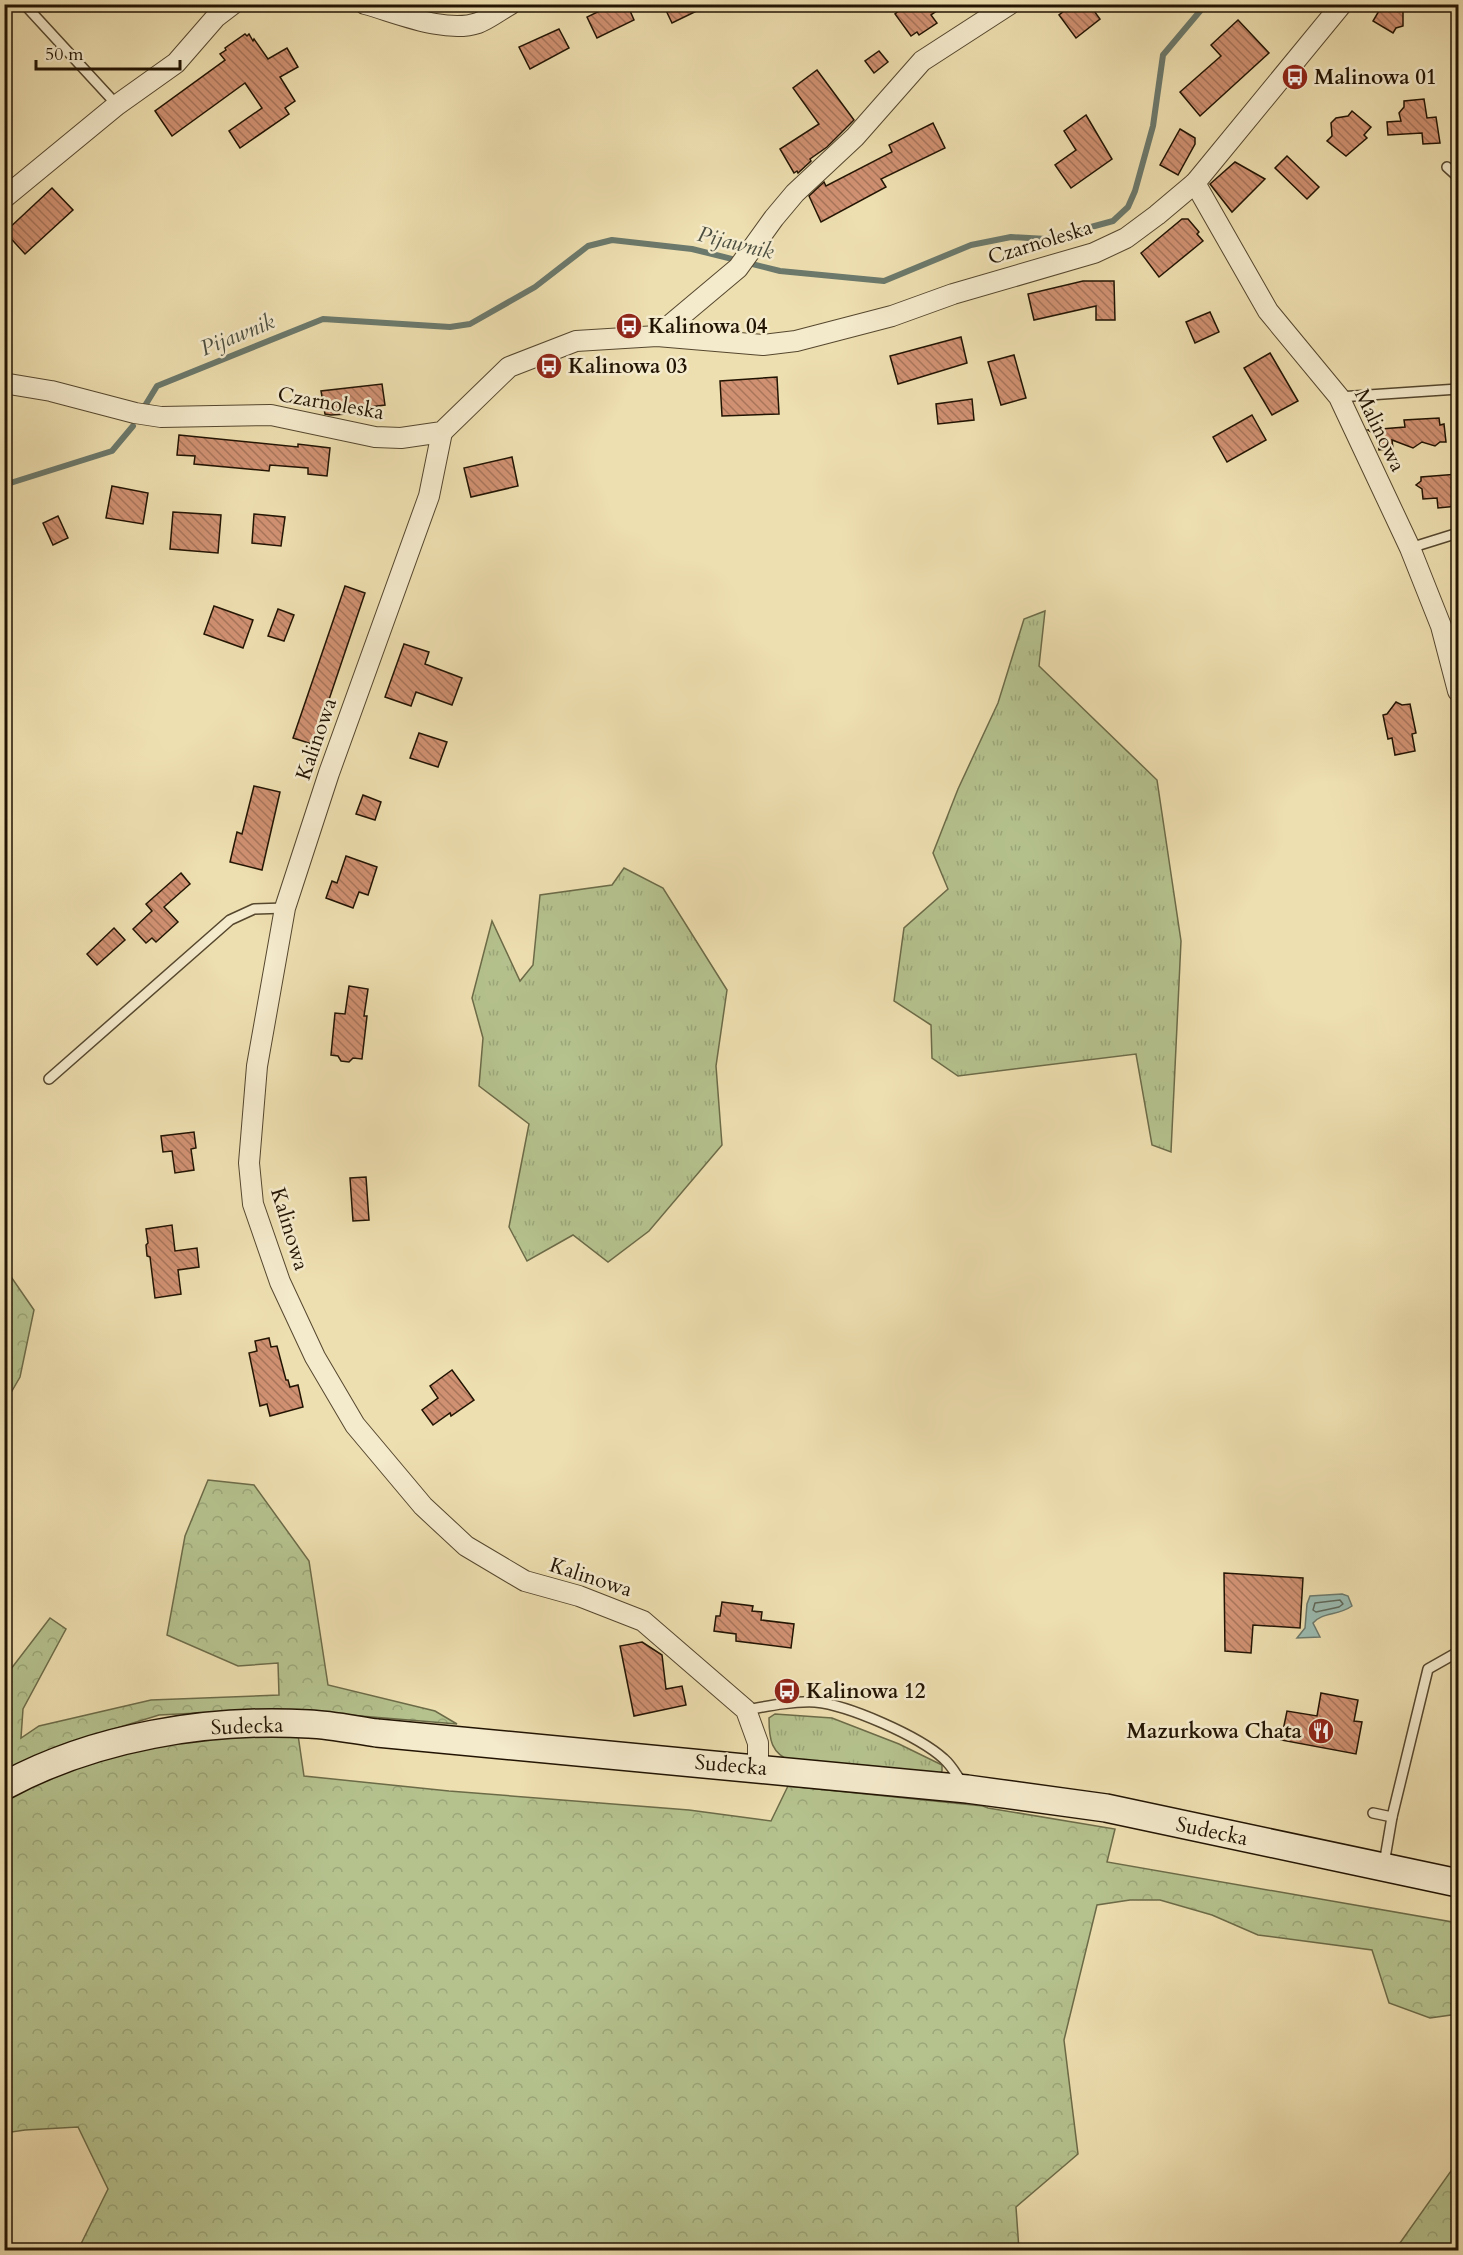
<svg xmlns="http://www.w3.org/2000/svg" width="1463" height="2255" font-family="Cardo,serif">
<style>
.grass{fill:url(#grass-tufts);stroke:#6c6b48;stroke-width:1.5}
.forest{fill:url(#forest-crowns);stroke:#6c6b48;stroke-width:1.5}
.water{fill:#9bbcb2;stroke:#6b796c;stroke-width:1.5}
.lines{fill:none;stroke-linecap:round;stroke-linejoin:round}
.shore{stroke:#5e685a;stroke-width:1.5}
.stream{stroke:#6b796c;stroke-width:6}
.building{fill:url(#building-back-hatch);stroke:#221403;stroke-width:1.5}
.service-casing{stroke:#55472e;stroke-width:12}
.minor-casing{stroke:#55472e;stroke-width:22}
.secondary-casing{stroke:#221403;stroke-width:30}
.service{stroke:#f4eacc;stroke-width:9}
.minor{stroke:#f4eacc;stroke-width:20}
.secondary{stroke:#f4eacc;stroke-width:27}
.labels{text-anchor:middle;stroke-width:5;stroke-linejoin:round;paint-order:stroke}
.poi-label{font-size:21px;font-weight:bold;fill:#221403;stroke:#f4eacc;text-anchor:start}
.street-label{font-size:21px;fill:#221403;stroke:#f4eacc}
.water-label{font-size:22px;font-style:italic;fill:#4c4f40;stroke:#f4eacc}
</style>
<defs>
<pattern id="grass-tufts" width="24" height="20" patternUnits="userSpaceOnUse" patternTransform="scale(1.5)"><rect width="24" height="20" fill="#b5c28e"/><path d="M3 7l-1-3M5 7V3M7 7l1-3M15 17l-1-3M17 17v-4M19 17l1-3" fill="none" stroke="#9ba679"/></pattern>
<pattern id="forest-crowns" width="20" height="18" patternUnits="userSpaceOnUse" patternTransform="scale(1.5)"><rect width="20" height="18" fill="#b5c28e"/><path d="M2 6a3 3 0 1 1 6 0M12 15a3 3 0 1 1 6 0" fill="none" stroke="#9ba679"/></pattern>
<pattern id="building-back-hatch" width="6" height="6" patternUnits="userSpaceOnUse" patternTransform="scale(1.5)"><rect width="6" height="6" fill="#d09172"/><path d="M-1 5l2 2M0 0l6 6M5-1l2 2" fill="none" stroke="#a8755b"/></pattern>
</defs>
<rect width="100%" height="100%" fill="#eedfb0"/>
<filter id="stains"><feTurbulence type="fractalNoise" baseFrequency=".00333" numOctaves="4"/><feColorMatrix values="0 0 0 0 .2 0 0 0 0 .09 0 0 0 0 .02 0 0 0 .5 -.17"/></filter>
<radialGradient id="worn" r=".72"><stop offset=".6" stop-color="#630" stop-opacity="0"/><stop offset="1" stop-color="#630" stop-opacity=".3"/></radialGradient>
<g class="grass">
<polygon points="1045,611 1039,666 1157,780 1181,941 1171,1152 1152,1145 1136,1054 958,1076 932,1058 931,1025 894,1001 904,928 948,889 933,853 958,789 998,703 1024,619"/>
<polygon points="624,868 663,888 727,990 716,1066 722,1145 649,1231 608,1262 573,1235 527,1261 509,1227 529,1124 479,1086 483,1038 472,998 492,921 520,981 533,965 540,895 612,885"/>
<path d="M775,1714L832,1718L899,1744L942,1765V1771L939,1775L792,1762C771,1753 769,1740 769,1718Z"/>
</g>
<g class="forest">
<polygon points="5,1268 34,1310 20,1377 5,1403"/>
<polygon points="208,1480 254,1485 309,1561 328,1685 435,1711 457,1724 276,1709 159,1715 65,1744 5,1770 4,1678 50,1618 66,1629 23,1709 21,1738 39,1726 151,1700 279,1695 278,1663 238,1666 167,1635 185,1536"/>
<polygon points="231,1723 298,1735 304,1776 449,1791 689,1810 771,1821 788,1786 983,1806 988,1808 1115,1829 1107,1862 1458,1923 1458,2014 1430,2018 1389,2003 1372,1950 1258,1935 1212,1915 1160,1900 1130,1900 1097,1905 1064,2040 1078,2154 1016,2207 1019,2250 78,2250 108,2189 78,2127 25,2130 5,2133 5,1796 79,1760"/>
<polygon points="1458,2161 1458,2250 1395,2250"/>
</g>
<path class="water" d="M1342,1594L1348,1596L1352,1606C1338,1616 1322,1612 1313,1623L1320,1637L1297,1638L1305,1628L1307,1604L1310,1596Z"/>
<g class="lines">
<polygon class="shore" points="1340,1600 1343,1604 1339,1607 1316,1612 1313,1610 1315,1603"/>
<g class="stream">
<polyline points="146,404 157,386 323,319 450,327 470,324 535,287 588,246 612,240 692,249 780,271 884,281 971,245 1011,237 1047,239 1113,221 1128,207 1135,191 1153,126 1163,55 1206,4"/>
<polyline points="4,485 112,451 133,426"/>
</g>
</g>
<g class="building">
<polygon points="614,4 627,4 634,20 597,38 587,17"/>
<polygon points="663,4 711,4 672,23"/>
<polygon points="907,4 947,4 931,15 937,23 919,35 917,32 911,36 895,14"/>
<polygon points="1073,4 1089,4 1100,19 1076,38 1059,15"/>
<polygon points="1383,4 1403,4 1403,26 1396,28 1393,33 1373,21"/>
<polygon points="1238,20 1269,53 1200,116 1180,92 1221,56 1211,45"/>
<polygon points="559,29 569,48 530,69 519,47"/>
<polygon points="245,34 247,36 249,34 253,41 254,39 268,59 287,48 298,67 280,77 295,101 285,108 289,114 240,148 229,131 262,108 245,83 172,136 155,111 225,60 220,54 226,50 225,48"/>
<polygon points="879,51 888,62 874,73 865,61"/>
<polygon points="817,70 854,120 827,147 810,159 811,161 798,173 797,171 794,173 780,149 819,124 793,88"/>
<polygon points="1424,99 1427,118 1436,117 1440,143 1423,144 1422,133 1388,135 1387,122 1401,121 1399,113 1404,107 1404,101"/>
<polygon points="1352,111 1371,127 1364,135 1367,138 1346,156 1327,141 1332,136 1331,123 1336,118 1348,116"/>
<polygon points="1086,115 1112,159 1071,188 1055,165 1076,150 1064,131"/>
<polygon points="933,123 945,148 881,179 886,187 821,222 809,196 824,182 826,186 892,152 889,145"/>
<polygon points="1180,129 1195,138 1195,144 1178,175 1160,165"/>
<polygon points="1287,156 1319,187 1307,199 1275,168"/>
<polygon points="1235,162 1265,179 1232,212 1210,184"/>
<polygon points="52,188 73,210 25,254 5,232"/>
<polygon points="1182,219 1188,219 1199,232 1197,234 1203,241 1159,277 1141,253"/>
<polygon points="1083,281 1114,281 1115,320 1096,320 1096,306 1034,320 1028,294"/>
<polygon points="1210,312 1219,332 1195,343 1186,322"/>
<polygon points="961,337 967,363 898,384 890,356"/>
<polygon points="1270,353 1298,401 1272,415 1244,368"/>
<polygon points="1014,355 1026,398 1001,405 988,362"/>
<polygon points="777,377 779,414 722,416 720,381"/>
<polygon points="382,384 385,405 346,410 347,414 331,415 325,414 321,391"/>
<polygon points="972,399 974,420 938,424 936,404"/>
<polygon points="1252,415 1266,440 1227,462 1213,437"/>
<polygon points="1439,418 1440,425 1444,424 1446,442 1440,442 1435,446 1422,442 1413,448 1392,440 1393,448 1379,450 1377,435 1368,430 1405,427 1404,420"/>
<polygon points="179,435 298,447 298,444 330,448 327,476 308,474 308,468 270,465 269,471 194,464 195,456 177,455"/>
<polygon points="512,457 518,486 471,497 464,468"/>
<polygon points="1458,474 1458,506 1438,508 1437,498 1423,499 1422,489 1416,485 1421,481 1421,477"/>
<polygon points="112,486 148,493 143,524 106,518"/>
<polygon points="173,512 221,515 218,553 170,549"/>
<polygon points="254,514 285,517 281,546 252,543"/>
<polygon points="58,516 68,538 53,545 43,523"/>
<polygon points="345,586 365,593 314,744 312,744 293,738"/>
<polygon points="214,606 253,620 243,648 204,634"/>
<polygon points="278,609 294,615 284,641 268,636"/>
<polygon points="404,644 429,652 425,664 462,678 452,705 416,692 411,706 385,697"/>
<polygon points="1396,702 1402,705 1410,704 1416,733 1412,734 1415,751 1395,755 1392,738 1388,739 1383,715 1387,714"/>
<polygon points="419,733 447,742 438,767 410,758"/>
<polygon points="254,786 280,792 262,870 230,862 237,832 242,834"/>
<polygon points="363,795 381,802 375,820 356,814"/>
<polygon points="346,856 377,867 368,895 359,892 353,908 326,898 332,881 337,883"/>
<polygon points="181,873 190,884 164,907 178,922 156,942 152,938 146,943 133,929 152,911 146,904"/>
<polygon points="114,928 125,940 97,965 87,954"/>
<polygon points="349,986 368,989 364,1016 367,1016 362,1059 353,1058 349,1062 341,1061 338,1056 331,1055 335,1013 345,1014"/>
<polygon points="194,1132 196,1148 191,1149 194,1170 175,1173 172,1151 163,1152 161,1136"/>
<polygon points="366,1177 369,1220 353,1221 350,1178"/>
<polygon points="172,1225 175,1251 197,1248 199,1267 178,1270 181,1294 155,1298 150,1257 147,1256 146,1245 148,1243 146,1229"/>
<polygon points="269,1338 271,1347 277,1346 286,1380 288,1380 290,1387 298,1385 303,1407 270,1416 267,1404 260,1406 249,1353 257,1351 255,1341"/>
<polygon points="452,1370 474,1400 451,1416 450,1413 433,1425 422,1410 438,1398 430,1386"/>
<polygon points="1224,1573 1303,1578 1300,1628 1253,1625 1251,1653 1225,1651"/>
<polygon points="722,1602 753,1606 752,1611 762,1612 761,1620 794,1624 791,1648 736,1641 736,1634 714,1631 716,1616 720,1616"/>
<polygon points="642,1642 662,1655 666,1689 682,1686 686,1705 634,1716 620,1646"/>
<polygon points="1321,1693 1358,1700 1354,1721 1362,1722 1356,1754 1281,1740 1287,1711 1317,1716"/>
</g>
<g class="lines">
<defs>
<g id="service">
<polyline points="24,4 117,105"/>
<polyline points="1447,167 1458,177"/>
<polyline points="1339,397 1458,389"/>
<polyline points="1410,548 1458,533"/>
<polyline points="49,1079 230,920 254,909 285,908"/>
<path d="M746,1710C768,1706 792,1701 815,1702C848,1705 919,1736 944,1759C952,1766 957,1776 963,1784"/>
<polyline points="1373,1813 1392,1817"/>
<polyline points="1384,1864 1392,1817 1428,1669 1458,1652"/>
</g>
<g id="minor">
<path d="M365,4C398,13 446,34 478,23C489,19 500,10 511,4"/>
<polyline points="1195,183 1268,311 1339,397 1410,548 1441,626 1458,691"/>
<polyline points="4,198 117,105 176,63 216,17 233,4"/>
<polyline points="657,336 738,268 774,218 795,193 855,137 922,61 1010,4"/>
<polyline points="4,385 9,384 51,391 135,413 161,417 271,415 375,437 401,438 442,432 509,367 576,341 657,336 763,345 796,341 892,316 953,294 1094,253 1126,238 1157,215 1195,183 1342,4"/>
<polyline points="442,432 429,496 329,773 285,908 257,1066 249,1163 253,1204 280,1282 315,1357 355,1425 423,1506 466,1546 525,1581 579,1596 643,1621 746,1710 758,1743 758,1768"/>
</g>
<path id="secondary" d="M4,1786C94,1737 208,1718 309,1724C332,1725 355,1730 377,1733L967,1789L1106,1808L1458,1883"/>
</defs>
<use href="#service" class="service-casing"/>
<use href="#minor" class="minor-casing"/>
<use href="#secondary" class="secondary-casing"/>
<use href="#service" class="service"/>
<use href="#minor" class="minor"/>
<use href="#secondary" class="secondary"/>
</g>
<defs>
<symbol id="bus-disc" viewBox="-11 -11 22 22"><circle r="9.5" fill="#8f2418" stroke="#f4eacc"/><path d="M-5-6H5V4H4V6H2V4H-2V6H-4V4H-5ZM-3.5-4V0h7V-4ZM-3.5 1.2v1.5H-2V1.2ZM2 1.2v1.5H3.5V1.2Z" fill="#fff"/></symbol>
<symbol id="restaurant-disc" viewBox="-11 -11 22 22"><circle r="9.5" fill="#8f2418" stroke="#f4eacc"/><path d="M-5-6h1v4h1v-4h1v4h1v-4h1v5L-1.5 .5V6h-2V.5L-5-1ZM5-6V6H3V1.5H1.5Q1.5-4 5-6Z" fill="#fff"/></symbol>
</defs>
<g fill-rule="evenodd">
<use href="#bus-disc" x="1280" y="62" width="30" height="30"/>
<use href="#bus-disc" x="614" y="311" width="30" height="30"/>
<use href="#bus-disc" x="534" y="351" width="30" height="30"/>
<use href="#bus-disc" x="772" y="1676" width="30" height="30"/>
<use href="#restaurant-disc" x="1306" y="1716" width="30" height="30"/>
</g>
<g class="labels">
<g class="poi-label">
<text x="1314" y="84">Malinowa 01</text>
<text x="648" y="333">Kalinowa 04</text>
<text x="568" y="373">Kalinowa 03</text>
<text x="806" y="1698">Kalinowa 12</text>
<text x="1302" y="1738" text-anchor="end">Mazurkowa Chata</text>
</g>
<g class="street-label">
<text transform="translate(1040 242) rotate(-17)" y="7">Czarnoleska</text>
<text transform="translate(331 403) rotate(10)" y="7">Czarnoleska</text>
<text transform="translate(1380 430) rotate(64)" y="7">Malinowa</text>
<text transform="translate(316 739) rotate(-71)" y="7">Kalinowa</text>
<text transform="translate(290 1229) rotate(73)" y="7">Kalinowa</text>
<text transform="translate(591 1577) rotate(18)" y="7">Kalinowa</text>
<text transform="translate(247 1726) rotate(-2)" y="7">Sudecka</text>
<text transform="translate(731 1765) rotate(5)" y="7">Sudecka</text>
<text transform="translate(1212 1831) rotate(12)" y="7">Sudecka</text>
</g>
<g class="water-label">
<text transform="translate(736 242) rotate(14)" y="8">Pijawnik</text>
<text transform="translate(237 334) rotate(-22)" y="8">Pijawnik</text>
</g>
</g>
<rect width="1463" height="2255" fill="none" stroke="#eedfb0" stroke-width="24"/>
<rect x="6" y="6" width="1451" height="2243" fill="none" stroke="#221403" stroke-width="3"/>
<rect x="12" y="12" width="1439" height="2231" fill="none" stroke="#221403" stroke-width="1.5"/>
<path d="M36 60v9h144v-9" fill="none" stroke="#221403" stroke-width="3"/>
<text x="45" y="60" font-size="18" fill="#221403" stroke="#f4eacc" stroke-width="4.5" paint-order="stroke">50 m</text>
<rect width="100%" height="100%" filter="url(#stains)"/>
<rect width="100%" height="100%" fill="url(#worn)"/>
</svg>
